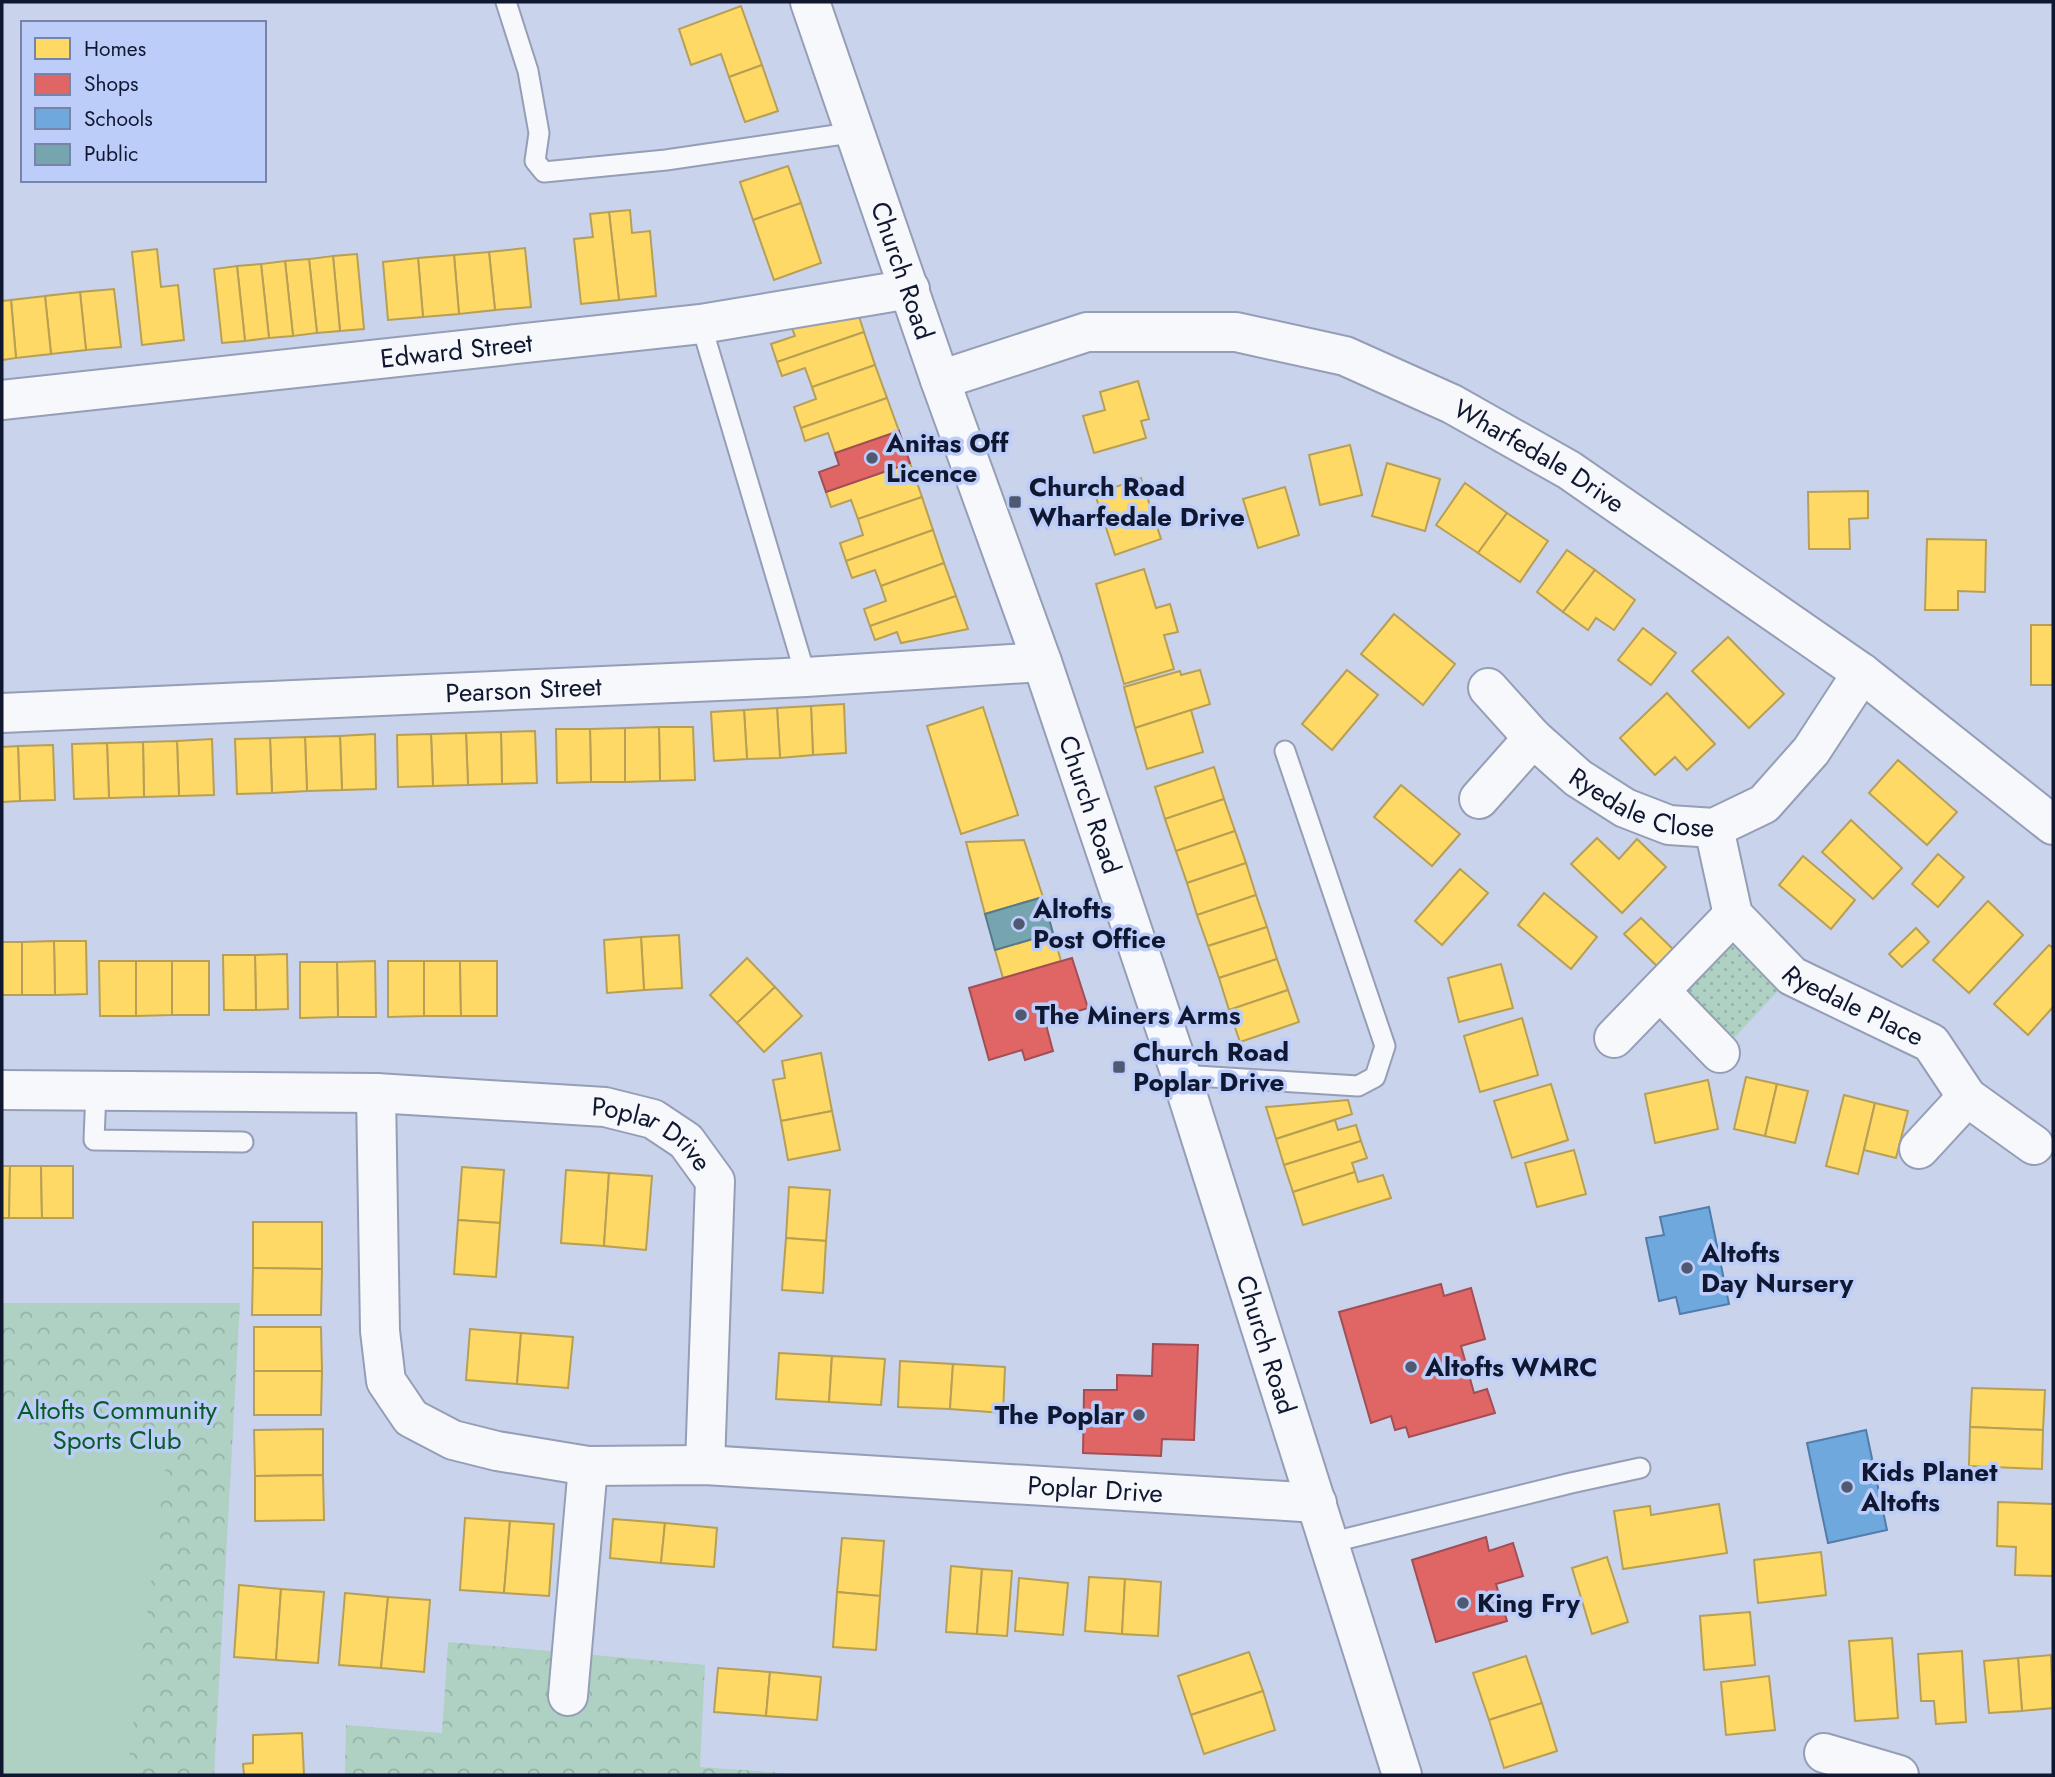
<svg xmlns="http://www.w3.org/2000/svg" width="2055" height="1777" font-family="Jost,sans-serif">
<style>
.grass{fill:url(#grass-dots)}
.park{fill:url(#park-crowns)}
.pitch{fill:#aed1c3}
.homes{fill:#ffd966;stroke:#b79f56;stroke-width:2}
.shops{fill:#e06666;stroke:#a14e56;stroke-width:2}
.schools{fill:#6fa8dc;stroke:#527ca9;stroke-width:2}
.public{fill:#76a5af;stroke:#577a89;stroke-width:2}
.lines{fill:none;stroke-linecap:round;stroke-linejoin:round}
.service-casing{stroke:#959eb6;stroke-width:23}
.minor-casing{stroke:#959eb6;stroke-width:42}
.tertiary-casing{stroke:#959eb6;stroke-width:42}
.service{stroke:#f7f8fc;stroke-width:19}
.minor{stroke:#f7f8fc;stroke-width:38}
.tertiary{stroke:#f7f8fc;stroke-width:38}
.poi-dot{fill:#505972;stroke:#bdcdf9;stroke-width:2.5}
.labels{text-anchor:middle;stroke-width:7;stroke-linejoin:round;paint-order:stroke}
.street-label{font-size:26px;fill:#0f1731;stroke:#bdcdf9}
.poi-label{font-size:26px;font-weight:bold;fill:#0f1731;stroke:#bdcdf9;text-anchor:start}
.park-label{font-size:26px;fill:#085c27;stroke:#bdcdf9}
</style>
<defs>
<pattern id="grass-dots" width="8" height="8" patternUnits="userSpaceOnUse" patternTransform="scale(1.75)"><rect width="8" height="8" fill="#aed1c3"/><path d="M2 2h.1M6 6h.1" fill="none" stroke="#94b3a8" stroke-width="1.8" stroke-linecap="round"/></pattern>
<pattern id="park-crowns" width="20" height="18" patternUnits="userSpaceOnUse" patternTransform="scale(1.75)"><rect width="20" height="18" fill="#aed1c3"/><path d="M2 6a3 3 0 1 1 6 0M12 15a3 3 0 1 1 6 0" fill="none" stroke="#94b3a8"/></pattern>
</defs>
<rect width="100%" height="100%" fill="#cad3ec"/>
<polygon class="grass" points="1733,915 1792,976 1720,1053 1661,992"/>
<g class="park">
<polygon points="2,1303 240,1303 214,1775 2,1775"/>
<polygon points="448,1642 705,1665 700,1767 811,1775 345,1775 346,1725 442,1733"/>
</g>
<polygon class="pitch" points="2,1420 169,1441 127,1775 2,1775"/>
<g class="homes">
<polygon points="741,6 762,65 729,77 721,54 691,65 679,29"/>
<polygon points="762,65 778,111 745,122 729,77"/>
<polygon points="788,166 801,203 753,220 740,182"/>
<polygon points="801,203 821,263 774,280 753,220"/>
<polygon points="630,210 632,233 650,231 656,296 619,300 609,212"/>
<polygon points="609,212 619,300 581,304 574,239 593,237 590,214"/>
<polygon points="525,248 531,307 495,310 489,252"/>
<polygon points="157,249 161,287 178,285 184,340 142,345 132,252"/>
<polygon points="489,252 495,310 459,314 454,255"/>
<polygon points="357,254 364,329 340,331 333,256"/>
<polygon points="454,255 459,314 423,317 418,258"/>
<polygon points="333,256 340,331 317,333 309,259"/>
<polygon points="418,258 423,317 388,320 383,262"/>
<polygon points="309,259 317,333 293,336 285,261"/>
<polygon points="285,261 293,336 269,338 261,264"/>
<polygon points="261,264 269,338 245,341 237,266"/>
<polygon points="237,266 245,341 222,343 214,269"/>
<polygon points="114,289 121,347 86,350 80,292"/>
<polygon points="80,292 86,350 51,354 45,296"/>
<polygon points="45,296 51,354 16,358 11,300"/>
<polygon points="11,300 16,358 2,360 2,301"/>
<polygon points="857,310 864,332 777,362 771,344 795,336 789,321"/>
<polygon points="864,332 875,365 812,387 805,368 782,376 777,362"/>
<polygon points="875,365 887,398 801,428 794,407 816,399 812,387"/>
<polygon points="1138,381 1149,419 1141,421 1146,438 1094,453 1083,416 1105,410 1100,392"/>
<polygon points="887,398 899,431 835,453 828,433 805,441 801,428"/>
<polygon points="1350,445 1362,495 1320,505 1309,455"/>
<polygon points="910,463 922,497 858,519 851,500 831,507 826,492"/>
<polygon points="1387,463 1440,479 1425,531 1372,516"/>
<polygon points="1141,478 1161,539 1115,555 1095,494"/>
<polygon points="1465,483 1507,513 1478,553 1436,525"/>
<polygon points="1285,487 1299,535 1258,548 1243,499"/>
<polygon points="1868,491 1868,518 1849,519 1850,549 1809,549 1808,492"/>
<polygon points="922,497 933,530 846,561 840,543 863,535 858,519"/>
<polygon points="1507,513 1548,541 1520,582 1478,553"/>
<polygon points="933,530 944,563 881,586 875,570 852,578 846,561"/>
<polygon points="1927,539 1986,540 1985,592 1958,591 1958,610 1925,610"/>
<polygon points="1567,550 1595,570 1563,612 1537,592"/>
<polygon points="944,563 956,596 870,626 864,609 886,601 881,586"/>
<polygon points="1144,569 1156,608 1170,604 1178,632 1164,635 1174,669 1124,684 1096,584"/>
<polygon points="1595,570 1635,600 1614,630 1596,618 1588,630 1563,612"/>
<polygon points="956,596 968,629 901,643 897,632 875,640 870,626"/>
<polygon points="1394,614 1455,664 1423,705 1361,654"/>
<rect x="2031" y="625" width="22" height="60"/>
<polygon points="1643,628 1676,653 1651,685 1618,660"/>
<polygon points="1728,637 1784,694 1749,728 1692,671"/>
<polygon points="1200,670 1210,704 1135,728 1124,687 1180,671 1181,675"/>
<polygon points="1347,670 1378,695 1332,750 1302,724"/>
<polygon points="1667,693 1715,744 1687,770 1675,757 1655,775 1620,738"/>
<polygon points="844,704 846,753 813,755 811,706"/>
<polygon points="811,706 813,755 780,758 777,708"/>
<polygon points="983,707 1018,815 961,834 927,726"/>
<polygon points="777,708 780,758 747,759 744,710"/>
<polygon points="744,710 747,759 714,761 711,712"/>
<polygon points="1191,710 1203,752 1147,769 1135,728"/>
<polygon points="659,727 693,727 695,780 660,781"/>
<polygon points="659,727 660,781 625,782 625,728"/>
<polygon points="625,728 625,782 591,782 590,729"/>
<polygon points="556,729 590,729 591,782 557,783"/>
<polygon points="535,731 537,783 502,784 501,732"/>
<polygon points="501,732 502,784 468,785 466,733"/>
<polygon points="466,733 468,785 433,786 431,734"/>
<polygon points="375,734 376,789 342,790 340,736"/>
<polygon points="431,734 433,786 398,787 397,735"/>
<polygon points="340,736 342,790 307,791 305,737"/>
<polygon points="305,737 307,791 272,793 270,738"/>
<polygon points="270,738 272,793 237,794 235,739"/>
<polygon points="212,739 214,795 179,796 177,741"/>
<polygon points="177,741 179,796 144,797 143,742"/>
<polygon points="143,742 144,797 109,798 107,743"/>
<polygon points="107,743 109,798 74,799 72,744"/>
<polygon points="53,745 55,800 20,801 18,746"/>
<polygon points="18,746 20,801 2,802 2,747"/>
<polygon points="1898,760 1957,812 1927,845 1869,793"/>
<polygon points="1214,767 1224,799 1165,819 1155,787"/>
<polygon points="1401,785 1460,834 1432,866 1374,817"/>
<polygon points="1224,799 1235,831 1176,851 1165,819"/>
<polygon points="1851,820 1902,868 1873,899 1822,852"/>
<polygon points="1235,831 1246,863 1187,883 1176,851"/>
<polygon points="1597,838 1619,859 1637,839 1666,867 1622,913 1571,864"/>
<polygon points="1024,840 1043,897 985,914 966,842"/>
<polygon points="1938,854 1964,877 1938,907 1912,884"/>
<polygon points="1803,856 1855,900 1831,929 1779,885"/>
<polygon points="1246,863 1256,895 1197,915 1187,883"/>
<polygon points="1460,869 1488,893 1442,945 1415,921"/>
<polygon points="1544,893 1597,937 1571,969 1518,925"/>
<polygon points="1256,895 1267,927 1208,946 1197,915"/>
<polygon points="1988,901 2023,935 1969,993 1933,960"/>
<polygon points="1641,918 1677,953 1661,970 1624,934"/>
<polygon points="1267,927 1277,959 1219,978 1208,946"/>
<polygon points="1916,928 1929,942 1902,967 1889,954"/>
<polygon points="1053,933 1061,961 1003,978 995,950"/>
<polygon points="679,935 682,988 644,990 641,937"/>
<polygon points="641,937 644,990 607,993 604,940"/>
<polygon points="54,941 86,941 87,994 55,995"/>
<polygon points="54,941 55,995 22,995 22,942"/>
<rect x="2" y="942" width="20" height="53"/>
<polygon points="2049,945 2053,948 2053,1007 2028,1035 1994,1004"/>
<polygon points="287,954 288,1009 256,1010 255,955"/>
<polygon points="223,955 255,955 256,1010 224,1010"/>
<polygon points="747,958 775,987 737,1023 710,995"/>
<polygon points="1277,959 1288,990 1229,1010 1219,978"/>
<polygon points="99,961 136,961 136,1016 100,1016"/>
<polygon points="136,961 172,961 172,1015 136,1016"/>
<rect x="172" y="961" width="37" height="54"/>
<polygon points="375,961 376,1017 338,1017 337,962"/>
<polygon points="388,961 424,961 424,1016 388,1017"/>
<polygon points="424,961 460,961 461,1016 424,1016"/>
<polygon points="460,961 497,961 497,1016 461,1016"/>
<polygon points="300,962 337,962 338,1017 300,1018"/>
<polygon points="1501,964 1513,1008 1459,1022 1448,978"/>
<polygon points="775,987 802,1016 764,1052 737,1023"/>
<polygon points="1288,990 1299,1022 1240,1042 1229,1010"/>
<polygon points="1522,1018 1538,1075 1480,1092 1464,1036"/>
<polygon points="821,1053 832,1111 781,1121 773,1080 785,1078 782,1061"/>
<polygon points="1746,1077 1777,1084 1765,1136 1734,1129"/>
<polygon points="1708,1080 1718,1129 1655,1143 1645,1094"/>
<polygon points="1551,1084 1568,1140 1512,1158 1494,1101"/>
<polygon points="1777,1084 1808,1091 1795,1143 1765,1136"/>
<polygon points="1844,1095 1875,1103 1858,1174 1826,1166"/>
<polygon points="1348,1100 1352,1114 1276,1139 1266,1107"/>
<polygon points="1875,1103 1908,1111 1896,1158 1864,1150"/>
<polygon points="832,1111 840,1150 788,1160 781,1121"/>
<polygon points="1335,1120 1338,1130 1356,1125 1361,1141 1284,1165 1276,1139"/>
<polygon points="1361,1141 1367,1158 1352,1163 1355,1172 1293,1192 1284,1165"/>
<polygon points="1574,1150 1586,1194 1537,1207 1525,1163"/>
<polygon points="2,1166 10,1166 9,1218 2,1218"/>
<polygon points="10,1166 41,1166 42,1218 9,1218"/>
<polygon points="41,1166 73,1166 73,1218 42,1218"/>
<polygon points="462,1167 504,1170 500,1223 458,1220"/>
<polygon points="566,1170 609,1173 604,1246 561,1243"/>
<polygon points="1355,1172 1358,1182 1383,1175 1391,1198 1303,1225 1293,1192"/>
<polygon points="609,1173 652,1176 646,1250 604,1246"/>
<polygon points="789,1187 830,1190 826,1241 786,1238"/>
<polygon points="458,1220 500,1223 496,1277 454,1274"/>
<polygon points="253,1222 322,1222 322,1269 253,1268"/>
<polygon points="786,1238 826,1241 823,1293 782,1290"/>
<polygon points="253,1268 322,1269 321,1315 252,1315"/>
<polygon points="254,1327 321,1327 322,1371 254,1371"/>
<polygon points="470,1329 521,1333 517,1384 466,1380"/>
<polygon points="521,1333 573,1337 568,1388 517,1384"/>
<polygon points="779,1353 832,1356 829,1402 776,1399"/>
<polygon points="832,1356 885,1359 881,1405 829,1402"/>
<polygon points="900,1361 953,1364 950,1409 898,1407"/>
<polygon points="953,1364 1005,1367 1003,1413 950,1409"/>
<polygon points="254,1371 322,1371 321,1415 254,1415"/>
<polygon points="1972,1388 2045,1390 2043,1430 1970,1427"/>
<polygon points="1970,1427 2043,1430 2042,1469 1969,1466"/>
<polygon points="323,1429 323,1475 255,1476 254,1430"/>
<polygon points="323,1475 324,1520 255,1521 255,1476"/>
<polygon points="1998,1502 2053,1504 2053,1576 2015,1575 2016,1547 1997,1546"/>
<polygon points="1719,1504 1727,1553 1623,1569 1614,1511 1650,1506 1651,1515"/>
<polygon points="465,1518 510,1521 504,1593 460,1590"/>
<polygon points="613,1519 665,1523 661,1563 610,1558"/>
<polygon points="510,1521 554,1524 549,1596 504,1593"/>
<polygon points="665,1523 717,1528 714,1567 661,1563"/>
<polygon points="842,1538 884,1541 880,1596 837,1592"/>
<polygon points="1821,1552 1826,1595 1758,1603 1754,1560"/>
<polygon points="1607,1557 1628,1622 1592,1634 1572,1568"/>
<polygon points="951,1566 982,1569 977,1634 946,1632"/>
<polygon points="982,1569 1012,1571 1007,1636 977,1634"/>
<polygon points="1089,1577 1125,1579 1122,1634 1085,1631"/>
<polygon points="1019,1578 1068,1583 1063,1635 1015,1631"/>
<polygon points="1125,1579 1161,1582 1158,1636 1122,1634"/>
<polygon points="239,1585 281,1589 276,1660 234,1657"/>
<polygon points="281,1589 324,1592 318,1663 276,1660"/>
<polygon points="837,1592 880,1596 876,1650 833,1647"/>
<polygon points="345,1593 388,1597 381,1668 339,1665"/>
<polygon points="388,1597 430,1600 424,1672 381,1668"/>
<polygon points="1750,1612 1755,1665 1704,1670 1700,1616"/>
<polygon points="1892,1638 1898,1718 1855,1721 1849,1641"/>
<polygon points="1962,1651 1966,1722 1936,1724 1934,1701 1921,1701 1918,1654"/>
<polygon points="1249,1652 1263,1691 1191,1715 1178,1676"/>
<polygon points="2051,1655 2053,1708 2022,1711 2018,1658"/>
<polygon points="1526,1656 1542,1703 1489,1720 1473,1673"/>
<polygon points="2018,1658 2022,1711 1989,1713 1984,1661"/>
<polygon points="718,1668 770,1672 766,1716 714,1712"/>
<polygon points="770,1672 821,1677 817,1720 766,1716"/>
<polygon points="1769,1676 1775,1730 1726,1735 1721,1682"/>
<polygon points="1263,1691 1275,1730 1204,1754 1191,1715"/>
<polygon points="1542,1703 1557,1751 1504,1768 1489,1720"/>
<polygon points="302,1733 304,1775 244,1775 243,1764 253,1763 253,1735"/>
</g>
<g class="shops">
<polygon points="899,431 910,463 826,492 819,472 839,465 835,453"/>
<polygon points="1072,958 1088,1008 1045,1021 1053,1051 1025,1060 1022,1050 989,1060 969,988"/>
<polygon points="1441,1284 1444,1296 1471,1288 1485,1339 1461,1346 1474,1393 1487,1389 1495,1413 1409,1437 1406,1427 1395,1430 1391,1416 1371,1423 1339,1312"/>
<polygon points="1153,1344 1198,1345 1194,1440 1162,1439 1161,1456 1083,1453 1084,1390 1117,1390 1117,1375 1152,1376"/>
<polygon points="1486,1537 1489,1551 1513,1543 1523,1576 1496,1584 1507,1621 1436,1642 1412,1560"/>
</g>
<g class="schools">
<polygon points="1709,1207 1729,1304 1680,1314 1676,1297 1659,1301 1646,1238 1664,1235 1660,1217"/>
<polygon points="1866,1430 1887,1530 1828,1543 1807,1443"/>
</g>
<polygon class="public" points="1043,897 1053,933 995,950 985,914"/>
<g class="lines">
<defs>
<g id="service">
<polyline points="506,2 528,71 539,133 535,161 544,172 666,160 857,132"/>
<polyline points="701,324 806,677"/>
<polyline points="1181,1075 1358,1086 1375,1077 1385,1046 1285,751"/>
<polyline points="96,1090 94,1140 243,1142"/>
<polyline points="1329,1543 1571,1483 1640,1468"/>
</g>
<g id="minor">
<path id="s1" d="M940,380L1087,332H1236L1345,356L1452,404L1569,470L1862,673L2053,825"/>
<path id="s2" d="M2,400L701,324L910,289"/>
<path id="s3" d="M1488,688L1533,738L1578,778L1625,808L1669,825L1714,828L1764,804L1811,751L1862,673"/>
<path id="s4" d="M2,713L806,677L1042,662"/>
<polyline points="1479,799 1533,738"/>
<path id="s5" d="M1714,828L1733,915L1792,976L1931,1043L1967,1097L2034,1145"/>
<polyline points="1661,992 1720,1053"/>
<polyline points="1614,1038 1733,915"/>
<path id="s6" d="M2,1090L376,1093L605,1107L653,1119L686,1141L715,1181L705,1465"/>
<path id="s7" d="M376,1093L380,1331L386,1381L411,1418L453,1440L497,1451L588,1466L705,1465L1317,1503"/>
<polyline points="1919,1149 1967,1097"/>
<polyline points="568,1696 588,1466"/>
<polyline points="1824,1753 1899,1775"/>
</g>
<g id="tertiary">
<path id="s8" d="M810,2L940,380L1042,662L1181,1075L1402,1775"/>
</g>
</defs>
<use href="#service" class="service-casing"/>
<use href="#minor" class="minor-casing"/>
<use href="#tertiary" class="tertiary-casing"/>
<use href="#service" class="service"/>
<use href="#minor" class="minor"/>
<use href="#tertiary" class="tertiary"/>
</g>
<g class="poi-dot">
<circle cx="872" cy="458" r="7"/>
<rect x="1008" y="495" width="14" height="14" rx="3.5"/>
<circle cx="1019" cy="924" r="7"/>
<circle cx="1021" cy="1015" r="7"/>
<rect x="1112" y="1060" width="14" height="14" rx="3.5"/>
<circle cx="1687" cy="1268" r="7"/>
<circle cx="1411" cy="1367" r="7"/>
<circle cx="1139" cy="1415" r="7"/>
<circle cx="1847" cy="1487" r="7"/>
<circle cx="1463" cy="1603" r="7"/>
</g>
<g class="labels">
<g class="street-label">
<text dy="9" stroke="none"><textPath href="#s8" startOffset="284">Church Road</textPath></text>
<text dy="9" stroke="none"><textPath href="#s2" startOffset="457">Edward Street</textPath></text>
<text dy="9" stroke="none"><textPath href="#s1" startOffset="634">Wharfedale Drive</textPath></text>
<text dy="9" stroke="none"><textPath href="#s4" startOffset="522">Pearson Street</textPath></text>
<text dy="9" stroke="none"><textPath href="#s3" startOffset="198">Ryedale Close</textPath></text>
<text dy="9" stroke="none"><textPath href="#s8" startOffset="850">Church Road</textPath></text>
<text dy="9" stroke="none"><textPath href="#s5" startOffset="242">Ryedale Place</textPath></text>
<text dy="9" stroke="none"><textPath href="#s6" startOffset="658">Poplar Drive</textPath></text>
<text dy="9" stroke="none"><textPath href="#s8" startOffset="1418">Church Road</textPath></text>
<text dy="9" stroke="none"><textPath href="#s7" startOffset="1026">Poplar Drive</textPath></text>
</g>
<g class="poi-label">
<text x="886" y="452">Anitas Off<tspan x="886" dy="30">Licence</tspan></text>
<text x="1029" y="496">Church Road<tspan x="1029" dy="30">Wharfedale Drive</tspan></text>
<text x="1033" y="918">Altofts<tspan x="1033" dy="30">Post Office</tspan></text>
<text x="1035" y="1024">The Miners Arms</text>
<text x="1133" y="1061">Church Road<tspan x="1133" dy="30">Poplar Drive</tspan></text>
<text x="1701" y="1262">Altofts<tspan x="1701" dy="30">Day Nursery</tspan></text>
<text x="1425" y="1376">Altofts WMRC</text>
<text x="1125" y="1424" text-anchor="end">The Poplar</text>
<text x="1861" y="1481">Kids Planet<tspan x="1861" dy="30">Altofts</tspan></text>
<text x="1477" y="1612">King Fry</text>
</g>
<g class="park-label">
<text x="117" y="1419">Altofts Community<tspan x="117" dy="30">Sports Club</tspan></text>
</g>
</g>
<rect width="2055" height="1777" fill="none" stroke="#0f1731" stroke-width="7"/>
<rect x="21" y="21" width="245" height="161" fill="#bdcdf9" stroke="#7784a9" stroke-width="2"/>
<rect x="35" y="38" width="35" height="21" fill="#ffd966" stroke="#7784a9" stroke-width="2"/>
<text x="84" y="56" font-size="21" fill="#0f1731">Homes</text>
<rect x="35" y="74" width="35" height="21" fill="#e06666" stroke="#7784a9" stroke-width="2"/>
<text x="84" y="91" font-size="21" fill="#0f1731">Shops</text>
<rect x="35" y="108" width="35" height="21" fill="#6fa8dc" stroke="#7784a9" stroke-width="2"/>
<text x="84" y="126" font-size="21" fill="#0f1731">Schools</text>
<rect x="35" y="144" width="35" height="21" fill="#76a5af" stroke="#7784a9" stroke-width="2"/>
<text x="84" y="161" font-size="21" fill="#0f1731">Public</text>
</svg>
